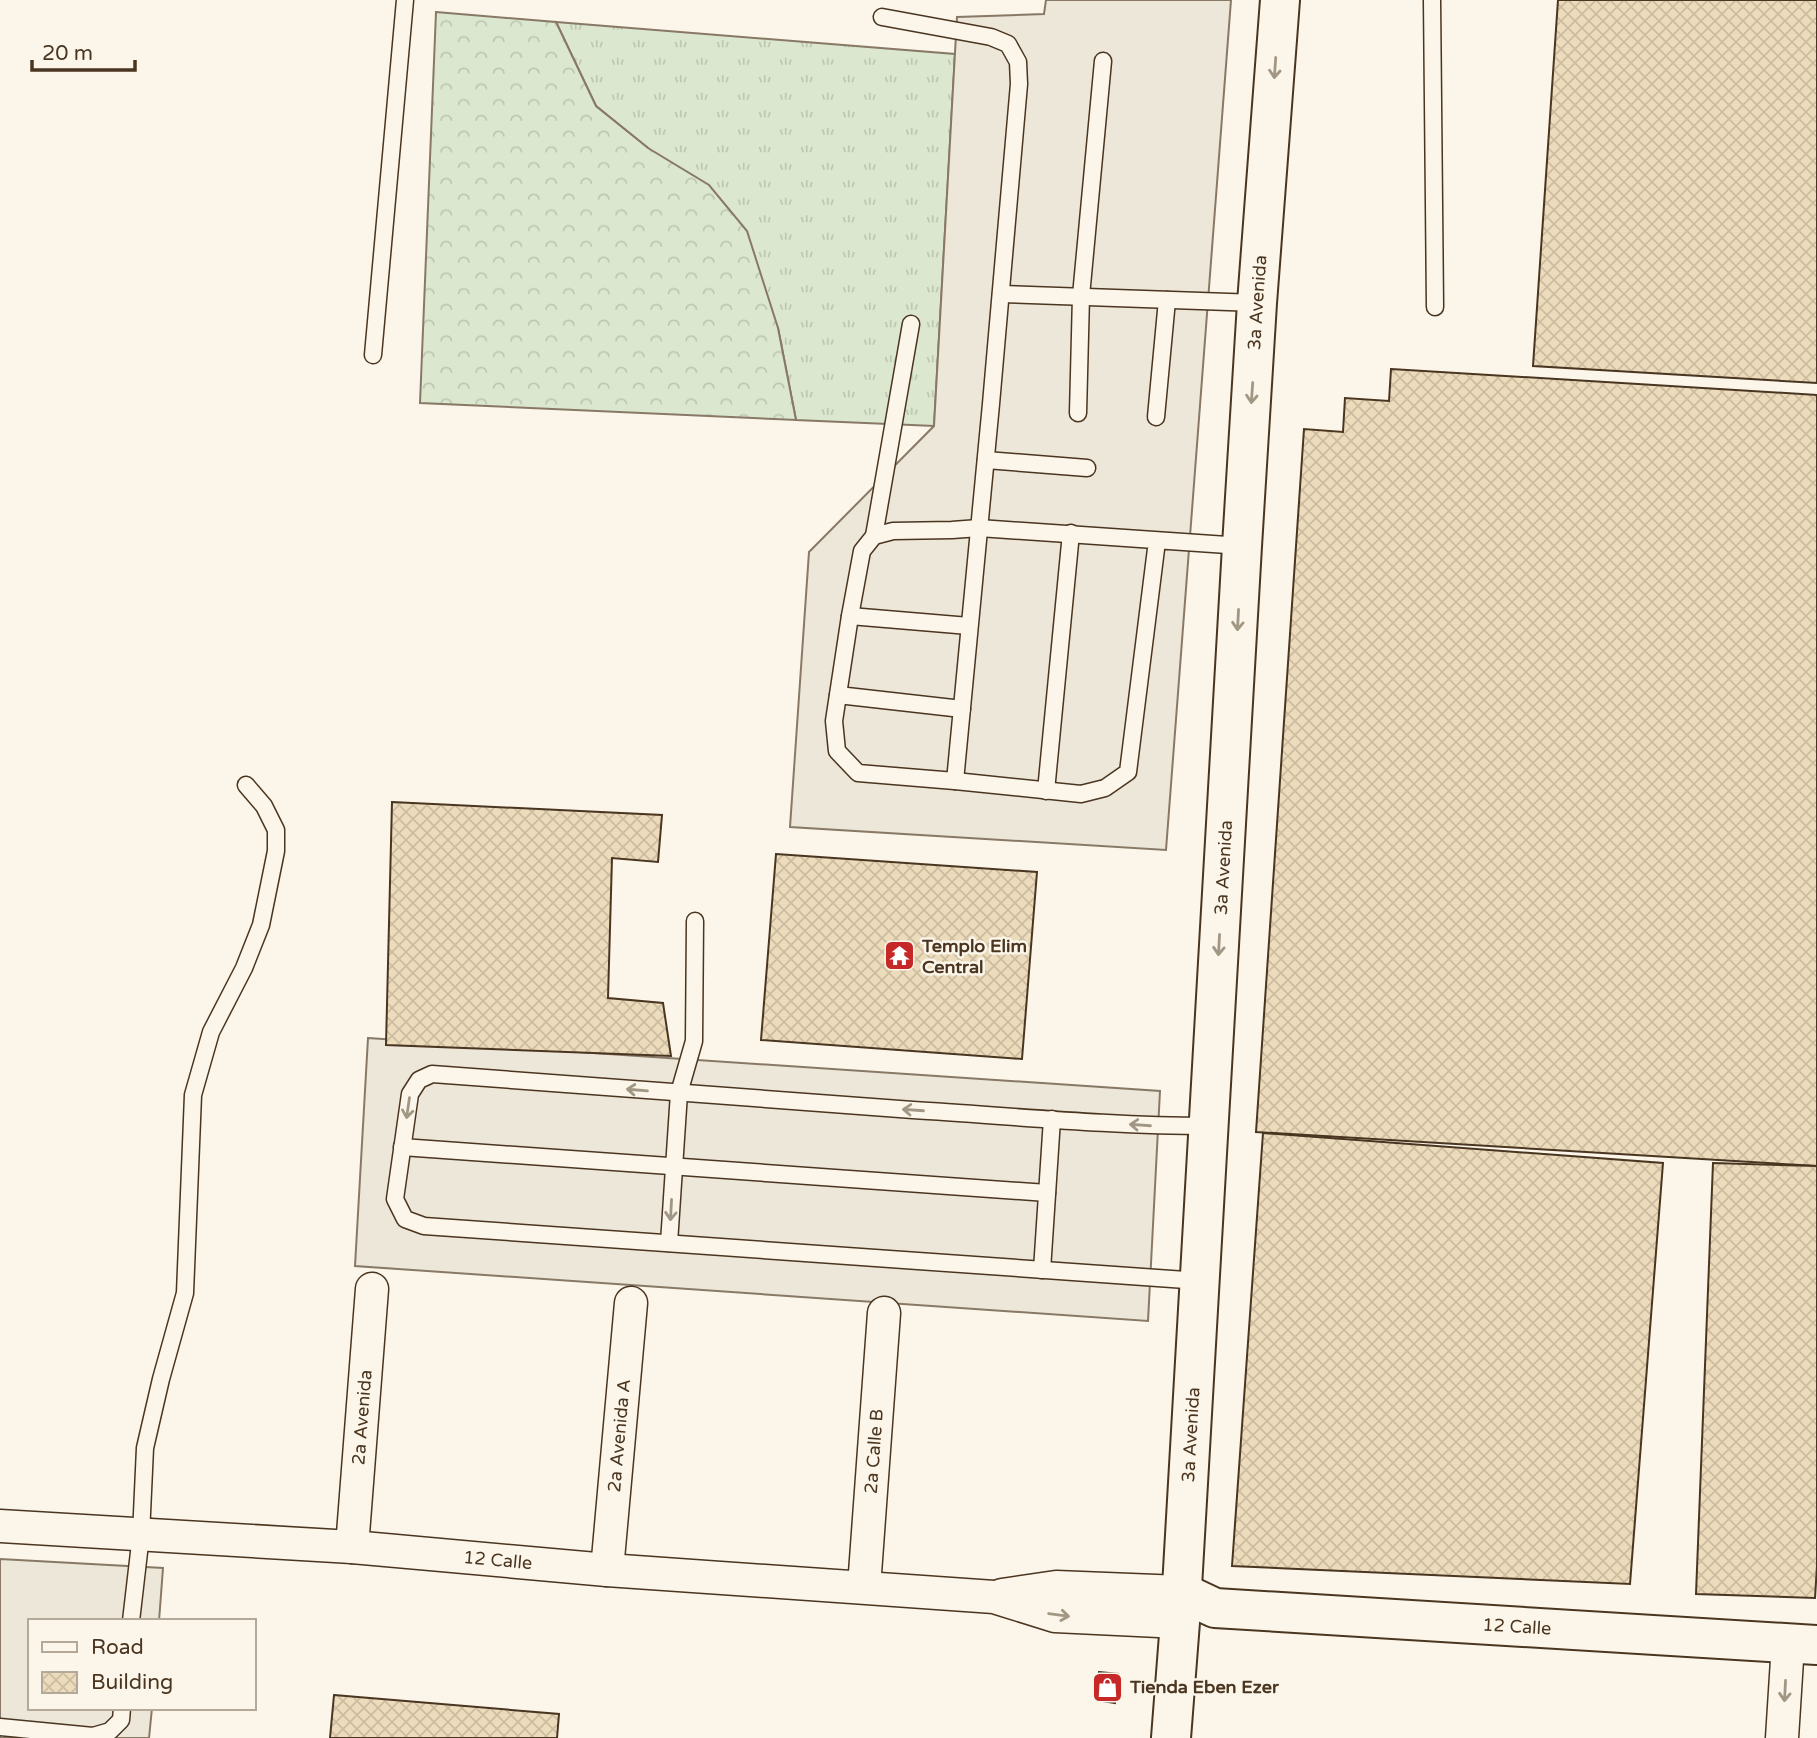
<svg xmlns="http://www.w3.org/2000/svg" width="1817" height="1738" font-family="'Varela Round',sans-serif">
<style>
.grass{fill:url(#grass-tufts);stroke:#887966;stroke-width:2}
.forest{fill:url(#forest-crowns);stroke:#887966;stroke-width:2}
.parking{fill:#ede7d9;stroke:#887966;stroke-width:2}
.building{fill:url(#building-cross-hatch);stroke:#4a3520;stroke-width:2}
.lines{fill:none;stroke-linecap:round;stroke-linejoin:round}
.lane-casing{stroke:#4a3520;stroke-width:19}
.street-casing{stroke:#4a3520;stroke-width:35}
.secondary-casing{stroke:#4a3520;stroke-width:42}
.lane{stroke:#fbf6e9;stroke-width:16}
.street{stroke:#fbf6e9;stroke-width:32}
.secondary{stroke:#fbf6e9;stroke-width:38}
.oneway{stroke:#a29684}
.labels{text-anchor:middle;stroke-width:5;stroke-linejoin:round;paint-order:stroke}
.street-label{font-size:18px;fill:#4a3520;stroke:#fbf6e9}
.poi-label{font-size:18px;font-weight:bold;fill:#4a3520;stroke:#fbf6e9;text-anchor:start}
</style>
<defs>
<pattern id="grass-tufts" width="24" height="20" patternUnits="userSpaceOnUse" patternTransform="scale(1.75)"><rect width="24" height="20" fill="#dce7d0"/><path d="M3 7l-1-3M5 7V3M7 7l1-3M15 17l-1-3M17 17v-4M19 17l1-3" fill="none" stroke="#bec7b2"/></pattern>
<pattern id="forest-crowns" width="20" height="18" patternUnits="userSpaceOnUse" patternTransform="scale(1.75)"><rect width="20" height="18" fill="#dce7d0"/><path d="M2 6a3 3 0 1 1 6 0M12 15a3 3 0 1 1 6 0" fill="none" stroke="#bec7b2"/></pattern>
<pattern id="building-cross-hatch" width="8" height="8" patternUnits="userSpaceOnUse" patternTransform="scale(1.75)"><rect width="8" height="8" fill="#ecdcbc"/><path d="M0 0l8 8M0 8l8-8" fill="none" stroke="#ccbda1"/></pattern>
</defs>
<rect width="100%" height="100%" fill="#fbf6e9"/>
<polygon class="grass" points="556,22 955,54 934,426 796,420 778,328 648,148 596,106"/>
<polygon class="forest" points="436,12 556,22 596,106 648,148 709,185 747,231 778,328 796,420 420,403"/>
<g class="parking">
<polygon points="1046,0 1231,0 1166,850 790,827 809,552 934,426 957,17 1044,14"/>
<polygon points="368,1038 1160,1091 1148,1321 355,1266"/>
<polygon points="0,1559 163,1568 159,1621 30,1621 30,1708 152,1708 149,1738 0,1738"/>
</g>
<g class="building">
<polygon points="1558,0 1817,0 1817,383 1533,366"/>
<polygon points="1391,369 1817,395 1817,1166 1256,1132 1304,429 1343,432 1345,398 1389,401"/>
<polygon points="392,802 662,815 658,862 612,858 608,998 663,1003 671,1056 386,1045"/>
<polygon points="776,854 1037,872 1022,1059 761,1040"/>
<polygon points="1263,1133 1663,1163 1630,1584 1232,1566"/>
<polygon points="1713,1163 1817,1166 1817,1566 1815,1598 1696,1594"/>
<polygon points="1099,1672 1118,1674 1115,1703 1096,1700"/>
<polygon points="334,1695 559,1714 557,1738 330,1738"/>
</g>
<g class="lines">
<defs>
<g id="lane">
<polyline points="1432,0 1435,307"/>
<polyline points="882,17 991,37 1008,44 1018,62 1019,84 991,404 955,781"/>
<polyline points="1001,294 1257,303"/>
<polyline points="373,355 405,0"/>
<polyline points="1078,413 1081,296 1103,61"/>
<polyline points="1156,417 1167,300"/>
<polyline points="986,460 1087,468"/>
<polyline points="874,536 911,324"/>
<polyline points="1157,541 1128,772 1105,788 1081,794 955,781 858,773 837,751 834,721 850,616 862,551 874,536 893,531 952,530 979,528 1242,546"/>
<polyline points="850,616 969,626"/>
<polyline points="838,695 962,709"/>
<polyline points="1046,791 1071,533"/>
<polyline points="402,1147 1047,1193"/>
<polyline points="669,1243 679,1093 694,1041 695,921"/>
<polyline points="1042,1270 1052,1119"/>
<path d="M1200,1281L424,1226L405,1219L395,1199L410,1094L419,1080L432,1074C592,1086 752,1098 913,1110C1011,1116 1110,1126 1208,1126"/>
<polyline points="131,1621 141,1535 145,1448 161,1379 185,1293 193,1095 211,1032 244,968 261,925 276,851 276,830 264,806 246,785"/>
<polyline points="0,1727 93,1736 110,1731 121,1720 122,1708"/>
</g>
<g id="street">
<path id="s1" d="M0,1526L352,1547L607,1570L994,1597L1055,1616L1180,1622"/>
<path id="s2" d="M352,1547L372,1289"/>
<path id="s3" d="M607,1570L631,1303"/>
<path id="s4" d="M864,1587L884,1313"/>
<polyline points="1002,1595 1056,1587 1181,1592"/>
<polyline points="1782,1738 1788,1644"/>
</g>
<g id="secondary">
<path id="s5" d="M1181,1592L1215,1608L1817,1645"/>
<path id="s6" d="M1171,1738L1180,1622L1242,546L1257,303L1280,0"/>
</g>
</defs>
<use href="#lane" class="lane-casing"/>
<use href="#street" class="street-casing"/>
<use href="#secondary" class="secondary-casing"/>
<use href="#lane" class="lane"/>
<use href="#street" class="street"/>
<use href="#secondary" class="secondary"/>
</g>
<defs><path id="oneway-shaft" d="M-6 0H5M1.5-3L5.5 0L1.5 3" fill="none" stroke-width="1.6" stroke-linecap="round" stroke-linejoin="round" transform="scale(1.75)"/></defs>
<g class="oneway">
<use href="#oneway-shaft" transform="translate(1275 68) rotate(94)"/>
<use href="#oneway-shaft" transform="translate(1252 393) rotate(94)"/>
<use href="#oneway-shaft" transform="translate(1238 620) rotate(93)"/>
<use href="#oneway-shaft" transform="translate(1219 945) rotate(93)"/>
<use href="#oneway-shaft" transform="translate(637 1090) rotate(-175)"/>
<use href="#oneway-shaft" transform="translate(408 1108) rotate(98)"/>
<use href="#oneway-shaft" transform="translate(913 1110) rotate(-176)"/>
<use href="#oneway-shaft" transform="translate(1140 1125) rotate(-176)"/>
<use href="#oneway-shaft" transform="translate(671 1210) rotate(93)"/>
<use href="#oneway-shaft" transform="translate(1059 1615) rotate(8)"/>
<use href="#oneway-shaft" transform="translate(1785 1691) rotate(93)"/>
</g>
<defs>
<symbol id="temple-square" viewBox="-11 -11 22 22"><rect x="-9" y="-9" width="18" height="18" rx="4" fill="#c62828" stroke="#fbf6e9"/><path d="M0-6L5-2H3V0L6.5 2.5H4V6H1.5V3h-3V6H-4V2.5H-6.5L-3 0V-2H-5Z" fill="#fff"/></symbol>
<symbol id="shop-square" viewBox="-11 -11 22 22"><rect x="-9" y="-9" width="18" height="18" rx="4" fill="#c62828" stroke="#fbf6e9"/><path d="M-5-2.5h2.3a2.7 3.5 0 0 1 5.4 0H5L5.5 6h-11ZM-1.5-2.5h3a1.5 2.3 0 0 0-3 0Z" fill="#fff"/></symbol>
</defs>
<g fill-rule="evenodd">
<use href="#temple-square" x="882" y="938" width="35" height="35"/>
<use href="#shop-square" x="1090" y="1670" width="35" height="35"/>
</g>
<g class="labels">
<g class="street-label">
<text dy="6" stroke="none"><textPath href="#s6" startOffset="1438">3a Avenida</textPath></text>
<text dy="6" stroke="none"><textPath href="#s6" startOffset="872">3a Avenida</textPath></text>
<text dy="6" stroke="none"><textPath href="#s2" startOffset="130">2a Avenida</textPath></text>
<text dy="6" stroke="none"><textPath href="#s6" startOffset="304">3a Avenida</textPath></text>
<text dy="6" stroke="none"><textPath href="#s3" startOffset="135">2a Avenida A</textPath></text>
<text dy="6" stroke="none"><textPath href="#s4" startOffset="136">2a Calle B</textPath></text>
<text dy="6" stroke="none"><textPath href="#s1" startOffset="499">12 Calle</textPath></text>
<text dy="6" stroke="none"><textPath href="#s5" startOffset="340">12 Calle</textPath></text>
</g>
<g class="poi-label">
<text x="922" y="952">Templo Elim<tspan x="922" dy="21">Central</tspan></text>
<text x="1130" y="1693">Tienda Eben Ezer</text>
</g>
</g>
<rect x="28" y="1619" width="228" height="91" fill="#fbf6e9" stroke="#b4a999" stroke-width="2"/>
<rect x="42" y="1642" width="35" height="10" fill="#fbf6e9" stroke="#b4a999" stroke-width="2"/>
<text x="91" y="1654" font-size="21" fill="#4a3520">Road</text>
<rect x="42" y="1672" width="35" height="21" fill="url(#building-cross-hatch)" stroke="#b4a999" stroke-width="2"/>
<text x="91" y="1689" font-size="21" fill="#4a3520">Building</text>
<path d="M32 60v10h103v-10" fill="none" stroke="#4a3520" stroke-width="3.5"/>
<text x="42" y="60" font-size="21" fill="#4a3520" stroke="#fbf6e9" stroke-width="5" paint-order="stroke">20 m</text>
</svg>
